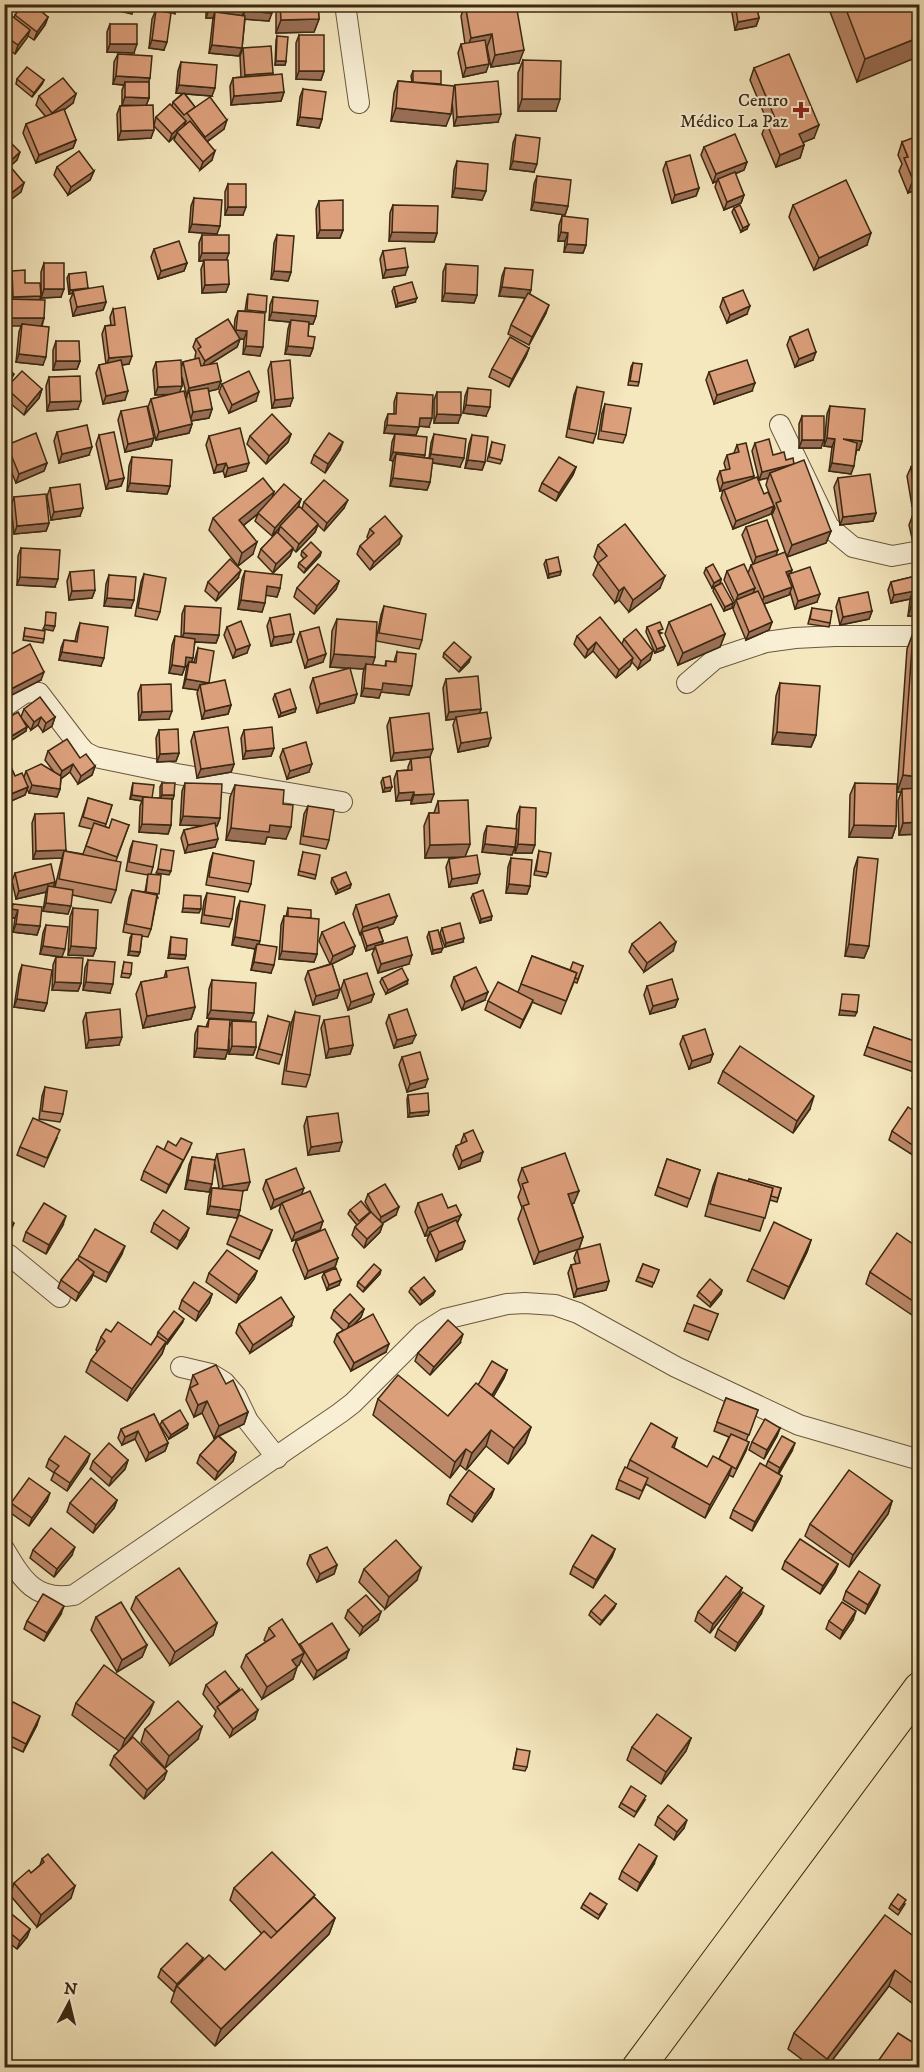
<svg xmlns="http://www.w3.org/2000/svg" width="924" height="2072" font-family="'IM FELL DW Pica',serif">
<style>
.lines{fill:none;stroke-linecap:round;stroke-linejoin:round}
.street-casing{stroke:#6a583d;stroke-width:22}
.primary-casing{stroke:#3b2912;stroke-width:34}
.street{stroke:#f8efd5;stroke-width:20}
.primary{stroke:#f5e7be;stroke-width:32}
.wall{fill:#bd896a;stroke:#3b2912;stroke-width:1.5;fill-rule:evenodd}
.shaded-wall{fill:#9a6f56;stroke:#3b2912;stroke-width:1.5}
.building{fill:#dc9f7b;stroke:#3b2912;stroke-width:1.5}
.poi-dot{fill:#8f2418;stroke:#f8efd5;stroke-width:2}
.labels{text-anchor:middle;stroke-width:4.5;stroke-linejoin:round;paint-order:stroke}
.poi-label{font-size:18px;fill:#3b2912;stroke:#f8efd5;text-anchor:end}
</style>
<rect width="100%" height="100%" fill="#f5e7be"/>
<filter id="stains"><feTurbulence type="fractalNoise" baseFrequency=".00333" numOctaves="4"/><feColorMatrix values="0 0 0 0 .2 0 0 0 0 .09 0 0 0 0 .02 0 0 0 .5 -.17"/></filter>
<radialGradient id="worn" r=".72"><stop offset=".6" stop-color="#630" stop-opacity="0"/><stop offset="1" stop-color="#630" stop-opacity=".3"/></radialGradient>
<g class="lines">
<defs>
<g id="street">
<polyline points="345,4 359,103"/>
<polyline points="780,425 829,527 853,547 892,556 920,551"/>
<polyline points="687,683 715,659 766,642 795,638 835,636 920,636"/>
<polyline points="4,707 26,692 39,693 78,744 85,752 95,757 177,774 342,802"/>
<polyline points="4,1254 9,1255 60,1297"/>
<polyline points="181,1367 211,1374 224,1382 236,1396 248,1421 277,1458"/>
<path d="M4,1549C22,1579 35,1602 74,1595L340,1413L353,1403L423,1333L445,1319L507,1304L525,1303L555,1305L578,1313L676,1367L799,1425L920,1460"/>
</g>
<polyline id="primary" points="638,2068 920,1688"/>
</defs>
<use href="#street" class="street-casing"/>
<use href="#primary" class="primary-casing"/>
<use href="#street" class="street"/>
<use href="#primary" class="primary"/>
</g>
<g class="wall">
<polygon points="104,4 135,4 132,14 103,7"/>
<polygon points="149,4 178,4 175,14"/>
<polygon points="206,4 273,4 269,21 245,19 242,48 239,56 209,53 213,18 206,18"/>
<polygon points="276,4 318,4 319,19 314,32 276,33"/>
<polygon points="465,4 519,63 491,67 487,47 486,47 486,72 463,77 458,53 461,44 465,44 461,16"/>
<polygon points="732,4 756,4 759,18 756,26 735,30 731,7"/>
<polygon points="827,4 920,4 857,82"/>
<polygon points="156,10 164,50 149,48 152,19"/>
<polygon points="15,15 48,17 45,25 34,40 28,36 15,54 4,46 4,17 14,18"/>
<polygon points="110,24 134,53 107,52 107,32"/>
<polygon points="299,35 324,71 321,80 296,79 296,43"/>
<polygon points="277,36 286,61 285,65 275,65 276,40"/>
<polygon points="243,48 273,75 284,92 281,101 231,105 230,86 233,78 241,77 240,56"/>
<polygon points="118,54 149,82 149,98 146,105 154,125 156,117 172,106 173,102 183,93 176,93 178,71 181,62 212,96 185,94 195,107 224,129 207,142 212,160 200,170 174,140 176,135 169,142 154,126 151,138 118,140 117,114 120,106 133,105 122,105 122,90 124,85 113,84 114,62"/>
<polygon points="523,60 556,111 518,111 518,73"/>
<polygon points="754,68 814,138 803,142 804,145 800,158 776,167 762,134 767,121 750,80"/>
<polygon points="413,71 441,85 454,88 455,85 498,122 454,126 452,101 446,126 391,121 394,93 398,81 412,82 411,76"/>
<polygon points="17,79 44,80 42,84 32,97 16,84"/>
<polygon points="303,89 322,119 319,128 297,125 300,97"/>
<polygon points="39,96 73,103 64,110 76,140 73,148 36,163 23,133 26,124 46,117 36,105"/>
<polygon points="516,135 534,172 510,169 513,143"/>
<polygon points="902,142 920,188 908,193 899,171 902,164 898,155"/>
<polygon points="704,147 747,162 744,170 735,174 744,195 741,203 724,210 715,187 717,181 713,183 701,155"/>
<polygon points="457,161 486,191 482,200 452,197 454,170"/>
<polygon points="666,162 699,188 696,196 672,203 663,170"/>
<polygon points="57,167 94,171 90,180 68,195 54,175"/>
<polygon points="537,176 568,206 565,215 531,210 534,184"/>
<polygon points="228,184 243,215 225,215 225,192"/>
<polygon points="194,198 217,234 189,232 191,206"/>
<polygon points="319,201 343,230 340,238 317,238 316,209"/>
<polygon points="393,205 437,233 434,242 389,241 390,213"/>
<polygon points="793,205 867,245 814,270 789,217"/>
<polygon points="734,208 747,229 741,232 732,212"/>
<polygon points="562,216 586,245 583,253 564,252 565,241 558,241 559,225"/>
<polygon points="202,235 227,260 229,284 226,292 202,293 201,269 204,261 199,261 199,243"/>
<polygon points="277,235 291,272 288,281 271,279 274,243"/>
<polygon points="154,249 187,263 184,271 158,279 151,257"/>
<polygon points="383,251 405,275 383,278 380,259"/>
<polygon points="44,263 61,297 41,298 41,272"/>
<polygon points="446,264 477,295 474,303 442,301 443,272"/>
<polygon points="505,268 531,290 529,294 546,313 529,345 508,334 511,325 525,298 499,296 502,276"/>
<polygon points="12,271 25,283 41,296 40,300 44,318 42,326 43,365 16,362 19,332 21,326 10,299 9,279"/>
<polygon points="69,274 106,302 103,310 73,316 70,300 73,293 69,294 67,278"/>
<polygon points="394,287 415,302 396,307 392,291"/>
<path d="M248,294L260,356L243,354L244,339H240L237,347L210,364L221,381L218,389L208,391L212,409L209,418L191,421L192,424L189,433L156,440L148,407L151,399L172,394L155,395L153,370L156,362L181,368L183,362L196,359L195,357L196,352L193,347L196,339L234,329L235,319L238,311H245L247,298ZM182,377L187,397L186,399L179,392L182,386Z"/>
<polygon points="273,297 316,316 313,324 309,324 308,336 313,348 310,356 285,354 288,329 290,322 269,320 270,305"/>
<polygon points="723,298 747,314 727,323 720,307"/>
<polygon points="113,309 129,364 122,365 125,400 103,404 96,373 99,365 106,364 102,334 105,326 111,325 110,317"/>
<polygon points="790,337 813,360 795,367 787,345"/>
<polygon points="56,341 80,361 77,369 53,370 53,350"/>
<polygon points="529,348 526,356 509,387 489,377 492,369"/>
<polygon points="271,362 290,406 272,408 268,370"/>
<polygon points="633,363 639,382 638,386 628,385 631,367"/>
<polygon points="709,372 752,391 714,404 706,380"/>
<polygon points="49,377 78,409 47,411 46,386"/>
<polygon points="222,384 256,401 229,413 219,392"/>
<polygon points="577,387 596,434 593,443 566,437 574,395"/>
<polygon points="6,388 42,389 39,398 24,415 4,398 4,393"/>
<polygon points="468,388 486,416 463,413 465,396"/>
<polygon points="437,392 458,423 434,423 434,400"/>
<polygon points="397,393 429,427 419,426 416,435 396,434 424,458 429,458 431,443 434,434 460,467 432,463 430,482 427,490 390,486 393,461 390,460 392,442 395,434 384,433 385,422 388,414 394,414 394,402"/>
<polygon points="605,404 626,435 623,443 598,439 602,413"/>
<polygon points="830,406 862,441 859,450 857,449 851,474 829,471 832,447 824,446 827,414"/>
<polygon points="121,411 154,438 151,446 125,452 118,420"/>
<polygon points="802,416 821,448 799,448 799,424"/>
<polygon points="57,432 89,455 59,463 54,441"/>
<polygon points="291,434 288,442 266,464 247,444 250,436"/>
<polygon points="99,435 124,478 121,486 106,489 96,444"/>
<polygon points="472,435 485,462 482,470 465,468 469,444"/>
<polygon points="209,436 246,471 225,477 223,471 214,473 206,445"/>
<polygon points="492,442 502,460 500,464 487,461"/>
<polygon points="755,443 773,455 794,464 831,531 826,543 787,557 772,515 775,508 774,506 771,514 733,529 721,498 723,490 720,491 717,479 720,471 726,470 724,463 727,455 734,453 737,445 753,478 764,494 773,503 766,485 768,478 759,480 752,451"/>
<polygon points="7,445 47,463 44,471 16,483 4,454"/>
<polygon points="340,450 325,473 311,463 314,455"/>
<polygon points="132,457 170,486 167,494 127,491 129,466"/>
<polygon points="576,467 573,475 556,501 539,491 542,483"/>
<polygon points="911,467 920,505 912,506 907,476"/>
<polygon points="838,478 876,513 873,521 840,525 834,487"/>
<polygon points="50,488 80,516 51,520 47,496"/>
<polygon points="14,497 49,523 46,531 14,534 11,506"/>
<polygon points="272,498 301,499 298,507 302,509 304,502 344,508 324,531 318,525 315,532 296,552 293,549 290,556 273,573 258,557 261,549 278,533 280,527 272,536 255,521 258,514 244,525 253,554 238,566 209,530 213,518"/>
<polygon points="912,517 920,546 914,547 909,525"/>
<polygon points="746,527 776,556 817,602 795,609 790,592 789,595 764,604 772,622 769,630 746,640 733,609 735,603 724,580 727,571 748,573 751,565 753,564 742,535"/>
<polygon points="370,529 399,544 370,570 357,554 360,546 368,539 367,537"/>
<polygon points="598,545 660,588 629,612 619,600 615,603 593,575 598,563 594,557"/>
<polygon points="21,548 55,587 17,585 18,556"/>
<polygon points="302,551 321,552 320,556 304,573 298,567 299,563 304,559 301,555"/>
<polygon points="546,560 561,571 560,575 548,578 544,564"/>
<polygon points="706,568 721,579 720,584 712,588 704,573"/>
<polygon points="245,571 280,588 277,597 266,595 262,612 238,609 242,579"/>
<polygon points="70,572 95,590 92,598 69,600 67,581"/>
<polygon points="144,574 160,612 157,620 135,616 141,582"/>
<polygon points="109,575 131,608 104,606 106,584"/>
<polygon points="920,575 920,632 916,632 917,616 908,616 910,599 891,603 888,590 891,582"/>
<polygon points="238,578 216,601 205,591 208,582"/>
<polygon points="339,581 336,589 314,614 294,597 297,588"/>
<polygon points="714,587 733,603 732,608 724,611 713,591"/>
<polygon points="839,598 872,611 869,619 840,625 836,607"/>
<polygon points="185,606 219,635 216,643 195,642 191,662 194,662 198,648 209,683 231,705 228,714 202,719 197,693 198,690 183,688 187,666 185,666 182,675 169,673 172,645 175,636 181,637 182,614"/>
<polygon points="384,606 422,640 419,649 376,641 381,615"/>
<polygon points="812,608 830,623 829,627 808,624"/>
<polygon points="270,618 291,642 271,646 267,626"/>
<polygon points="337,619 375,657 372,665 385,666 386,661 394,662 397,652 409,695 381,692 379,698 361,696 363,673 364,669 330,667 332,631"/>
<polygon points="669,622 725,634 720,647 678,665 665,634"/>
<polygon points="80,623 101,666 59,660 61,648 64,640 75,641 77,632"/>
<polygon points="227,627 247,653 233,658 224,635"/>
<polygon points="647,627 662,633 659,634 665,646 663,650 655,653 646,632"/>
<polygon points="25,628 44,639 43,643 23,640"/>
<polygon points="300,632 323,662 305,668 297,641"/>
<polygon points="913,633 920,633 920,834 899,835 898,801 901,792 897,792 907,649"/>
<polygon points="577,636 622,644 624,639 650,660 638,669 632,662 630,666 616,678 593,651 585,658 574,644"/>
<polygon points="444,653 469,662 459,672 443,657"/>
<polygon points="4,658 41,680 8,697 6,693 4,696"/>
<polygon points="313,678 357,694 354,703 317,713 310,687"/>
<polygon points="446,679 481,709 480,713 488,746 458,752 453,725 455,719 446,720 443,688"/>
<polygon points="780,683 816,735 811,747 772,744 776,696"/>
<polygon points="141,685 169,719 139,720 138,693"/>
<polygon points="275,694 296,708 295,712 279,717 273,699"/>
<polygon points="24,709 55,717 52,726 43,732 38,725 31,730 23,720 26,731 9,742 4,735 4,720 21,717"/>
<polygon points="390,718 430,757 431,802 411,804 411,800 396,801 394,779 397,771 408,770 408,767 411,759 391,761 387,726"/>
<polygon points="159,730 179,753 176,761 157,762 156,738"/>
<polygon points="244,730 274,748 271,756 243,759 241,738"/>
<polygon points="194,732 234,764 231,772 197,778 191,741"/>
<polygon points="283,749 309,772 287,779 280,757"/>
<polygon points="48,751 80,758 95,766 92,775 78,784 70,772 61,779 60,789 57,797 29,793 27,789 25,795 4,804 4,752 15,776 24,777 26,771 54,772 45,760"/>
<polygon points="383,778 390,791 383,792 381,782"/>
<polygon points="133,783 152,798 160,798 160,787 162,783 174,795 173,799 172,799 171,825 168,834 139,832 140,806 142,801 130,799 132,787"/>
<polygon points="185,783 220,818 217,826 215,826 215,847 185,853 181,838 184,830 203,826 180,825 182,791"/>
<polygon points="855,783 896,826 892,838 849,837 850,795"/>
<polygon points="235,785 283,804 286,839 267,837 265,844 226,840 230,797"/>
<polygon points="88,798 112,805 105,827 109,828 129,825 116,861 116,890 111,903 72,895 68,914 43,911 46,892 16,899 12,881 15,873 55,882 53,887 55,887 62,858 33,859 32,823 35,814 66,850 65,851 83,854 92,829 79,826"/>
<polygon points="438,801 470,844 465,856 477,883 449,887 446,867 449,859 463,857 425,858 424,826 429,813 434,813"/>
<polygon points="308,806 329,840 326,849 300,844 304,814"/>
<polygon points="520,807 532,853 515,853 516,840 515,847 512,855 482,852 484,834 487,826 516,829 517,815"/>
<polygon points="133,841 153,867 151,874 158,898 157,898 151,929 148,937 142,936 140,952 138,956 128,955 130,938 132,934 133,934 123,932 129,898 132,890 145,892 148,875 126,871 130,849"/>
<polygon points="539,851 548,873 546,877 534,875"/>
<polygon points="303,852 316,875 315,879 298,875"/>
<polygon points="213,853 251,884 248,892 206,885 210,862"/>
<polygon points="858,857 869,946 864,958 845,956 854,869"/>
<polygon points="511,858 530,886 527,894 506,893 508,867"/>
<polygon points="332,878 351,884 350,888 336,894 331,883"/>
<polygon points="207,893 232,919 229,927 201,923 204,901"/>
<polygon points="473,894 491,920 480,923 471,898"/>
<polygon points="240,901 259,945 271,973 251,970 255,949 232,945 237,909"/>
<polygon points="13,904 40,926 37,935 13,932 15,918 9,918 10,912"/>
<polygon points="356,905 397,916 393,924 379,929 383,941 382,944 409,964 378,973 372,954 375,948 366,951 361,936 361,935 360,935 353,914"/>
<polygon points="73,908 96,948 93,956 68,955 70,917"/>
<polygon points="288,908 317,954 314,962 279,959 281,925 284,916 286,917"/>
<polygon points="46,925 62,957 81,983 78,991 52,990 53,965 56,957 60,957 40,954 43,933"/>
<polygon points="442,928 463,942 445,947 440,933"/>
<polygon points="322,932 355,946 352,954 332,964 340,989 337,998 313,1005 305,979 308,971 330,964 319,941"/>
<polygon points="429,932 441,952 432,954 427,937"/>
<polygon points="171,937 186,955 185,959 168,958 170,942"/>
<polygon points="632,944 673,951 644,972 629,952"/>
<polygon points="532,956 570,970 583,966 577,983 574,982 561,1014 532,1002 520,1028 485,1010 488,1001 518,992"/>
<polygon points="88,960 110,993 83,990 85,968"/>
<polygon points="124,962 131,974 129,978 121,977"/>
<polygon points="22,965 47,1003 44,1011 14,1007 19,974"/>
<polygon points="166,971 195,1007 191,1019 143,1028 136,994 141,982 164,978"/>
<polygon points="454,977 485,1000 462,1010 451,986"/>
<polygon points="382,978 407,984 386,994 380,982"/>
<polygon points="212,980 251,1021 207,1018 209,989"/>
<polygon points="344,980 374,994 371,1002 348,1010 341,989"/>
<polygon points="647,986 678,999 675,1007 650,1014 644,995"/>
<polygon points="295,1012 310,1075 306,1087 282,1084 291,1024"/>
<polygon points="86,1013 119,1045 86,1048 83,1021"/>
<polygon points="389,1015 412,1043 394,1048 386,1023"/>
<polygon points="268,1016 282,1055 279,1064 256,1058"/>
<polygon points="209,1019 229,1028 232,1021 256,1047 253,1055 229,1054 229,1039 228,1050 225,1059 194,1057 195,1034 198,1026 206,1027"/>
<polygon points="324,1020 353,1045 350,1054 326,1058 321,1028"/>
<polygon points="874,1027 920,1043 920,1081 912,1078 914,1072 864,1055"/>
<polygon points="683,1036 713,1054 710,1062 689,1069 680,1044"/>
<polygon points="402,1057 425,1087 407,1092 399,1065"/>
<polygon points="723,1071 810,1109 793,1133 718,1083"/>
<polygon points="45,1087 63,1114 60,1122 39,1119 42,1096"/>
<polygon points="408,1095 429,1111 428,1115 408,1117 407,1099"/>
<polygon points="920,1115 920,1158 919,1159 889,1140 892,1131"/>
<polygon points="307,1117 339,1151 308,1155 304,1126"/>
<polygon points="464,1134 480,1161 459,1169 453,1155 456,1146 462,1144 461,1142"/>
<polygon points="57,1138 44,1167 17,1155 20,1147"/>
<polygon points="176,1146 190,1148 166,1193 141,1180 144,1171 164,1150"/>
<polygon points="217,1154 247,1190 241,1191 240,1210 237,1218 207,1214 209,1196 212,1188 219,1188 215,1164 209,1192 185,1189 189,1165 192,1157 215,1160"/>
<polygon points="667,1159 700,1170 687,1207 655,1195"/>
<polygon points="522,1168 574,1203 572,1204 583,1237 579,1249 534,1264 518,1219 522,1208 518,1197 521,1189 518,1180"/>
<polygon points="718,1173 748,1181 781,1188 777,1202 770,1200 760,1231 705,1216 713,1186"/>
<polygon points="266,1180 302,1194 323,1221 320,1230 292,1241 279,1211 281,1204 271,1209 263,1189"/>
<polygon points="368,1194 396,1215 382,1223 380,1232 364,1248 352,1235 355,1227 357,1225 348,1214 350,1210 371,1212 365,1202"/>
<polygon points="418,1203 448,1208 461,1215 457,1224 462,1249 436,1261 427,1240 429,1235 425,1236 415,1212"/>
<polygon points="154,1223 186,1236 177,1249 151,1232"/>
<polygon points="63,1225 46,1254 23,1241 26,1232"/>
<polygon points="272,1230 259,1259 227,1244 230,1236"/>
<polygon points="811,1240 807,1252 784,1299 747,1281 752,1269"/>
<polygon points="296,1241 338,1258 335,1267 305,1279 293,1250"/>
<polygon points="577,1250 609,1281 606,1290 574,1297 568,1273 571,1265 576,1264 574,1258"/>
<polygon points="122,1254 106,1282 93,1275 91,1280 76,1301 58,1288 61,1280 78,1259 79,1256"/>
<polygon points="643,1264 659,1270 652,1287 636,1281"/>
<polygon points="257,1271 254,1279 236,1303 206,1282 209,1273"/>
<polygon points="870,1272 920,1304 912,1315 866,1284"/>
<polygon points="324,1273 339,1285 327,1290 322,1277"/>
<polygon points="380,1274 363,1292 357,1286 358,1282"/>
<polygon points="411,1288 435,1291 433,1295 420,1305 409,1292"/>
<polygon points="722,1290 721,1294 710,1307 697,1296 699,1292"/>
<polygon points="212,1294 209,1303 196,1321 179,1309 182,1300"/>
<polygon points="364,1309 361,1317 354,1324 386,1352 351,1371 334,1342 337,1334 343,1330 331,1318 334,1310"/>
<polygon points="718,1314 708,1340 684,1331 687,1323"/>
<polygon points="182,1323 167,1344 166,1343 162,1354 127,1401 86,1372 91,1360 98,1351 96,1350 101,1337 151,1345 157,1336 158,1332"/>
<polygon points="239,1324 291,1326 250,1353 236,1333"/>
<polygon points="460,1343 430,1375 415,1361 418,1353"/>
<polygon points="507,1370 504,1378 493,1397 531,1427 525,1443 508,1464 486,1446 466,1470 460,1465 450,1478 373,1415 378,1399 448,1416 479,1385"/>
<polygon points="193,1375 226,1384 248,1412 244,1424 219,1436 236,1452 233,1461 215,1480 197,1463 200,1455 217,1437 214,1438 202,1413 194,1417 186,1400"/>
<polygon points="726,1398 758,1410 746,1441 749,1442 746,1451 733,1477 729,1475 705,1518 646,1484 639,1499 616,1489 619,1480 627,1468 630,1460 677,1438 674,1448 707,1467 719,1459 729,1437 714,1431"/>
<polygon points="920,1399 920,1419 913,1416"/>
<polygon points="154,1414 168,1443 165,1451 146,1461 135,1439 122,1445 118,1438 121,1429"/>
<polygon points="162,1421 188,1424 187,1428 169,1439 160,1425"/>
<polygon points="780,1428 777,1436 764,1459 749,1450 752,1442"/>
<polygon points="792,1451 779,1474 782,1476 779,1484 752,1531 730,1518 733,1510 766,1466 768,1461"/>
<polygon points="49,1459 87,1462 67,1491 51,1480 54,1473 46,1467"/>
<polygon points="128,1460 125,1469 109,1486 90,1469 93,1461"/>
<polygon points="494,1489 491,1497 472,1522 447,1504 450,1495"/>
<polygon points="117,1500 114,1508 93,1533 67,1512 70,1503"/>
<polygon points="47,1501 29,1526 8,1511 11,1503"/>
<polygon points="892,1501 888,1514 849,1567 805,1536 810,1524"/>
<polygon points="615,1549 612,1557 593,1588 570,1574 573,1566"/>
<polygon points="33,1550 72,1555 54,1577 30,1558"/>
<polygon points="310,1555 337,1565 334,1574 317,1582 307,1564"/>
<polygon points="785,1561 838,1564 835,1572 820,1594 782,1569"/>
<polygon points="364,1569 417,1580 385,1609 359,1582"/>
<polygon points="742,1588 739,1596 710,1633 695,1621 698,1612"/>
<polygon points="846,1591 877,1593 865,1614 843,1600"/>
<polygon points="136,1597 217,1623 213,1635 170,1665 131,1609"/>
<polygon points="616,1604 614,1608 600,1625 589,1615 591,1611"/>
<polygon points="348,1610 378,1620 360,1635 345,1618"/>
<polygon points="61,1614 44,1641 24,1629 27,1621"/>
<polygon points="761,1614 735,1651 715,1637 718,1629"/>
<polygon points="96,1617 147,1645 142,1657 117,1672 91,1630"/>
<polygon points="853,1620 840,1639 826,1629 829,1621"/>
<polygon points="269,1628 299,1646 300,1644 346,1658 314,1679 301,1660 299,1665 297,1666 293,1679 262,1699 241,1667 246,1655 266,1642 264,1640"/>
<polygon points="206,1685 239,1689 238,1692 255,1719 230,1737 214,1716 216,1711 203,1694"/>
<polygon points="76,1703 149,1714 127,1742 164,1779 144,1799 110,1765 114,1756 119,1751 72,1715"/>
<polygon points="4,1718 37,1725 23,1752 4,1743"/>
<polygon points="145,1729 198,1739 165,1768 141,1742"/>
<polygon points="691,1738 686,1751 661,1784 627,1760 632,1747"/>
<polygon points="517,1749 527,1767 525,1771 513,1769"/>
<polygon points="645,1800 634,1817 619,1807 621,1803"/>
<polygon points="658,1817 684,1828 674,1840 655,1825"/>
<polygon points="42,1859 71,1898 37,1927 10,1895 14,1883 31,1873 40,1865"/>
<polygon points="654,1864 637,1891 619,1879 622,1871"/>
<polygon points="234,1888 314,1897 335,1918 329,1934 215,2046 171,2002 175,1990 174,1992 158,1977 161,1969 203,1958 201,1962 225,1970 262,1934 230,1900"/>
<polygon points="583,1904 605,1908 598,1919 581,1908"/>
<polygon points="891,1904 905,1904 898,1915 889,1908"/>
<polygon points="4,1908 30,1929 27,1937 17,1949 4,1939"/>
<polygon points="920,1941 920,2009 889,1986 827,2067 812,2067 788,2049 794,2033"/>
</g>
<g class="shaded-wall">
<polygon points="209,9 244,11 241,19 215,12 213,18 206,18"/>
<polygon points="245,11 272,13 269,21 242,19"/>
<polygon points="48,17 45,25 34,40 37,32"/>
<polygon points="759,18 756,26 735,30 738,22"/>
<polygon points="319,19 314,32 276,33 281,20"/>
<polygon points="30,30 27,38 15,54 18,45"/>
<polygon points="492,34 487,47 466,50 471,38"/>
<polygon points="920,37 920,56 857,82 865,59"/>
<polygon points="152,40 167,42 164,50 149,48"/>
<polygon points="110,44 137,44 134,53 107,52"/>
<polygon points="212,45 242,48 239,56 209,53"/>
<polygon points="524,50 519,63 491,67 495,55"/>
<polygon points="276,61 286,61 285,65 275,65"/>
<polygon points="489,64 486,72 463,77 466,68"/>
<polygon points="299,71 324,71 321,80 296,79"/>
<polygon points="273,73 270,81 242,83 245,75"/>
<polygon points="116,76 150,78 147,86 125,82 124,85 113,84"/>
<polygon points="44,80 42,84 32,97 34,93"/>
<polygon points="179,85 215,88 212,96 176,93"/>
<polygon points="284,92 281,101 231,105 234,96"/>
<polygon points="76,94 73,103 49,121 52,113"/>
<polygon points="125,97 149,98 146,106 122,105"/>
<polygon points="522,99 560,99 556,111 518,111"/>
<polygon points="396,108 451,114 446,126 391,121"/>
<polygon points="501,114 498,122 454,126 457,117"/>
<polygon points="300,117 322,119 319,128 297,125"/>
<polygon points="227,120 224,129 202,145 205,137"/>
<polygon points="186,121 183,129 177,132 176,135 169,142 172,134"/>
<polygon points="819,125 814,138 795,146 799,134"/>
<polygon points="154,130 151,138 118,140 121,131"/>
<polygon points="76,140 73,148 36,163 39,155"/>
<polygon points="804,145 800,158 776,167 780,155"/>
<polygon points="215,151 212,160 200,170 203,162"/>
<polygon points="20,152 17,160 4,172 4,167"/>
<polygon points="513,161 537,164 534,172 510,169"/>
<polygon points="747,162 744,170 719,180 718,179 717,181 713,183 716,174"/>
<polygon points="94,171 90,180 68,195 71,187"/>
<polygon points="920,178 920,188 908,193 913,180"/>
<polygon points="24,183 21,192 4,205 4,199"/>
<polygon points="455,188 486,191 482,200 452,197"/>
<polygon points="699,188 696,196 672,203 675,195"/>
<polygon points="744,195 741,203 724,210 727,202"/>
<polygon points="534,202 568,206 565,215 531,210"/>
<polygon points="228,207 246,207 243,215 225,215"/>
<polygon points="192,224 220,226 217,234 189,232"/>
<polygon points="749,225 747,229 741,232 743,228"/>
<polygon points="320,230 343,230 340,238 317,238"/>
<polygon points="392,232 437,233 434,242 389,241"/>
<polygon points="561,232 568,233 565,241 558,241"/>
<polygon points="871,233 867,245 814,270 819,258"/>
<polygon points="567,244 586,245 583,253 564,252"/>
<polygon points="202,253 229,253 226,261 199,261"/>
<polygon points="187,263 184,271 158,279 161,271"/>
<polygon points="408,267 405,275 383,278 386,270"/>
<polygon points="274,271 291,272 288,281 271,279"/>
<polygon points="229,284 226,292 202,293 205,285"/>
<polygon points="502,287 531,290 528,298 499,296"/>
<polygon points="88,288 86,292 73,291 73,293 69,294 70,290"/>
<polygon points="44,289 64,289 61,297 41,298"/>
<polygon points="445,293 477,295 474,303 442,301"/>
<polygon points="41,296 38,304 10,305 13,297"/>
<polygon points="417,298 415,302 396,307 398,303"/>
<polygon points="106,302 103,310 73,316 77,307"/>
<polygon points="549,305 546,313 529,345 532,337"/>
<polygon points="750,306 747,314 727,323 730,315"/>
<polygon points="272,312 316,316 313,324 269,320"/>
<polygon points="4,318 44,318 41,327 22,324 21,326 4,326"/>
<polygon points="236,330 247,331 244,339 233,339"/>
<polygon points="240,339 237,347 202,369 205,361"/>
<polygon points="246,346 263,347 260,356 243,354"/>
<polygon points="288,346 313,348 310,356 285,354"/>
<polygon points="529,348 526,356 509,387 512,379"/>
<polygon points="816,352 813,360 795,367 799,359"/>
<polygon points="19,354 46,357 43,365 16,362"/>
<polygon points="132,356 129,364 106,367 109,358"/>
<polygon points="56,361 80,361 77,369 53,370"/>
<polygon points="14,374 12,378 4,386 4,383"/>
<polygon points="221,381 218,389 190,396 189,391 186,397 189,388"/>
<polygon points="755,383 752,391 714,404 717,395"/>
<polygon points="182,386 179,394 155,395 158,387"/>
<polygon points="42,389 39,398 24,415 27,407"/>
<polygon points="128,391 125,400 103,404 106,396"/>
<polygon points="259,392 256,401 229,413 232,405"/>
<polygon points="293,398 290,406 272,408 275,400"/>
<polygon points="81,401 78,409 47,411 50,402"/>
<polygon points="466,405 490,407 486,416 463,413"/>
<polygon points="212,409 209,418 190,421 193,412"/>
<polygon points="437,414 461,415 458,423 434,423"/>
<polygon points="420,418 432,418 429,427 417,426"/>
<polygon points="192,424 189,433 156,440 159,432"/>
<polygon points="387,425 419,427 416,435 384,433"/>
<polygon points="291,434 288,442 266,464 269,456"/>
<polygon points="154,438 151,446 125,452 128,444"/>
<polygon points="827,438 835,439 832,447 824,446"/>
<polygon points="843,439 862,441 859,450 840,448"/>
<polygon points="802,440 824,440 821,448 799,448"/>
<polygon points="343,442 340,450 325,473 328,464"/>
<polygon points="92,447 89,455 59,463 62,454"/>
<polygon points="393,452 425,455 422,463 396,454 393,461 390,460"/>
<polygon points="431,454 464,458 460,467 428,462"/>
<polygon points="468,460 485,462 482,470 465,468"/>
<polygon points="47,463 44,471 16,483 19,474"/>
<polygon points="226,463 223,471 214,473 217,465"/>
<polygon points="249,463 246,471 225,477 228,468"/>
<polygon points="832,463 854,466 851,474 829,471"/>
<polygon points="795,464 770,473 768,478 759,480 762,472"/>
<polygon points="576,467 573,475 556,501 559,493"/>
<polygon points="754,476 751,484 720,491 723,483"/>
<polygon points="124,478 121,486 106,489 109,481"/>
<polygon points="393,478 430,482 427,490 390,486"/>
<polygon points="130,483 170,486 167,494 127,491"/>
<polygon points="274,492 270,504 235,532 239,520"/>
<polygon points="920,497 920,505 912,506 915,498"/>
<polygon points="301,499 298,507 272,536 275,528"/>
<polygon points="348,500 344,508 324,531 327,523"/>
<polygon points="774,506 771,514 733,529 736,521"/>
<polygon points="83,508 80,516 51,520 54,512"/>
<polygon points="876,513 873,521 840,525 843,517"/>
<polygon points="49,523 46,531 14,534 17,526"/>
<polygon points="318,524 315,532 296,552 299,544"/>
<polygon points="10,525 7,534 4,534 4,526"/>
<polygon points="831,531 826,543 787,557 792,545"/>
<polygon points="402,536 399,544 370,570 374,562"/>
<polygon points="920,538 920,546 914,547 917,539"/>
<polygon points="257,542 253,554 238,566 242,553"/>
<polygon points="293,548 290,556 273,573 276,564"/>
<polygon points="778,550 775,558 753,566 756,557"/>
<polygon points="321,552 320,556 304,573 306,569"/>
<polygon points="241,570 238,578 216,601 219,593"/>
<polygon points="792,570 790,576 789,574 787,579 786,572"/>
<polygon points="561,571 560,575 548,578 549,574"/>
<polygon points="665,576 660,588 629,612 633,600"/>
<polygon points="20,577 58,579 55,587 17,585"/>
<polygon points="721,579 720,584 712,588 714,583"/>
<polygon points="339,581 336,589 314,614 317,606"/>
<polygon points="267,586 280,588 277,597 264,595"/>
<polygon points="624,587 619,600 615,603 619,591"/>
<polygon points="792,587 789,595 761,605 764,597"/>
<polygon points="755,588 752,596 736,601 738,595"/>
<polygon points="95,590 92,598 69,600 72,591"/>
<polygon points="920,590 920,597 912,593 910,599 891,603 894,595"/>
<polygon points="820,594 817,602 795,609 798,601"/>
<polygon points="107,598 134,600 131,608 104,606"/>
<polygon points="241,600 265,603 262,612 238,609"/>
<polygon points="733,603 732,608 724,611 725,607"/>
<polygon points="911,607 920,608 917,616 908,616"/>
<polygon points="872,611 869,619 840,625 843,617"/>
<polygon points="772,622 769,630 746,640 749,632"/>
<polygon points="919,623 920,632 916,632"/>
<polygon points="45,625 55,626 53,631 43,629"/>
<polygon points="184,633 219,635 216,643 181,641"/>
<polygon points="294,634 291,642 271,646 274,637"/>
<polygon points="725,634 720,647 678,665 683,653"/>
<polygon points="596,642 593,651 585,658 588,650"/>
<polygon points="250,645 247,653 233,658 236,650"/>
<polygon points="665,646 663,650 655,653 657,649"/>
<polygon points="653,651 650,660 638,669 641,661"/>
<polygon points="62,652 104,658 101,666 59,660"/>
<polygon points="326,654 323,662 305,668 308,660"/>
<polygon points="334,654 375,657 371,670 366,664 364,669 330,667"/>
<polygon points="186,657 193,658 190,666 189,662 187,666 183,665"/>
<polygon points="471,657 469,662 459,672 461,668"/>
<polygon points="633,658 630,666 616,678 619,670"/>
<polygon points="172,665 185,667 182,675 169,673"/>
<polygon points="44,672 41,680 8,697 11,689"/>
<polygon points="186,679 209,683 200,685 198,690 183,688"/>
<polygon points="383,683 412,686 409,695 381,692 379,698 361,696 364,688"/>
<polygon points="357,694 354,703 317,713 320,704"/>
<polygon points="231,705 228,714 202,719 205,711"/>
<polygon points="296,708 295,712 279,717 281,713"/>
<polygon points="481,709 478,717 456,717 455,719 446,720 449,712"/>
<polygon points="172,711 169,719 139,720 142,712"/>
<polygon points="41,717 38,725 31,730 34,722"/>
<polygon points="55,717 52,726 43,732 46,723"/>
<polygon points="27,727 26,731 9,742 10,737"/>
<polygon points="777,732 816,735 811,747 772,744"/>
<polygon points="491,738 488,746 458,752 461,743"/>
<polygon points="274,748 271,756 243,759 246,751"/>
<polygon points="433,749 430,757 391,761 394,753"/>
<polygon points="179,753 176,761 157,762 160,754"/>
<polygon points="73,764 70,772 59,780 62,771"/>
<polygon points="234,764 231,772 197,778 201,769"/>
<polygon points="312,764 309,772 287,779 290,771"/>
<polygon points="95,766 92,775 78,784 81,776"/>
<polygon points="903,775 920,777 920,793 902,789 901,792 897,792"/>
<polygon points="32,785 60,789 57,797 29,793"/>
<polygon points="28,787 25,795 4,804 6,796"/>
<polygon points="392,787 390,791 383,792 385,788"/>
<polygon points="414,792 411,800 396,801 399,793"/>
<polygon points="434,794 431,802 411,804 414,795"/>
<polygon points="132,795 152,798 143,797 142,801 130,799"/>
<polygon points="162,795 174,795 173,799 160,799"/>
<polygon points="183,816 220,818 217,826 180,825"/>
<polygon points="920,822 920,834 899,835 903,823"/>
<polygon points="142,824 171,825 168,834 139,832"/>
<polygon points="270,825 291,827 286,839 267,837 265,844 226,840 231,828"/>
<polygon points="854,825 896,826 892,838 849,837"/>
<polygon points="218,839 215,847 185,853 188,845"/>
<polygon points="470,844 465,857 425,858 430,845"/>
<polygon points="485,844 515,847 512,855 482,852"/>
<polygon points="518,844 535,845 532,853 515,853"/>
<polygon points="66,850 63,857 64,851 62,858 33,859 36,851"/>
<polygon points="158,869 171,871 169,875 156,873"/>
<polygon points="480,874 477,883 449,887 452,879"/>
<polygon points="55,882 52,891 48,886 46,892 16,899 19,891"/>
<polygon points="351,884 350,888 336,894 338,890"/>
<polygon points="509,884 530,886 527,894 506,893"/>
<polygon points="46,903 71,906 68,914 43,911"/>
<polygon points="183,908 201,909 199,913 182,912"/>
<polygon points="12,909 18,910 15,918 9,918"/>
<polygon points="397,916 393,924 363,934 362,932 360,935 363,927"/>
<polygon points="492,916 491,920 480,923 481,919"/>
<polygon points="16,924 40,926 37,935 13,932"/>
<polygon points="9,932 5,944 4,934"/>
<polygon points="235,937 260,941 257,949 257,944 255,949 232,945"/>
<polygon points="464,938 463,942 445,947 446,943"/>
<polygon points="383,941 381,946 366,951 367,946"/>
<polygon points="676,942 673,951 644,972 647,963"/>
<polygon points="849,944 869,946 864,958 845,956"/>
<polygon points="43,946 65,949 62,957 40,954"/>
<polygon points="71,946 96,948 93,956 68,955"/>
<polygon points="355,946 352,954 330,965 333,956"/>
<polygon points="443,948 441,952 432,954 433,950"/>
<polygon points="130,951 140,952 138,956 128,955"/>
<polygon points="282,951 317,954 314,962 279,959"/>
<polygon points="170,954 186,955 185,959 168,958"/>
<polygon points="412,955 409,964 378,973 381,964"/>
<polygon points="254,962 274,965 271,973 251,970"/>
<polygon points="408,980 407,984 386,994 388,990"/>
<polygon points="55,982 81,983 78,991 52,990"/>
<polygon points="86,982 113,984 110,993 83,990"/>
<polygon points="340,989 337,998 313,1005 316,996"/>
<polygon points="488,992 485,1000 462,1010 465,1002"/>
<polygon points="374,994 371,1002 348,1010 351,1002"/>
<polygon points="17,999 47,1003 44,1011 14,1007"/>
<polygon points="678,999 675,1007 650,1014 653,1006"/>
<polygon points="533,1000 530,1008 520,1028 523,1020"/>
<polygon points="195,1007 191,1019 143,1028 147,1016"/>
<polygon points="211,1010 254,1013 251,1021 207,1018"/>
<polygon points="840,1010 857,1012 855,1016 839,1015"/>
<polygon points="416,1035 412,1043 394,1048 397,1040"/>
<polygon points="122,1037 119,1045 86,1048 89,1040"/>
<polygon points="353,1045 350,1054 326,1058 329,1049"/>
<polygon points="232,1046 256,1047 253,1055 229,1054"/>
<polygon points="197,1048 228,1050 225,1059 194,1057"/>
<polygon points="713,1054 710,1062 689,1069 692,1061"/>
<polygon points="428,1079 425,1087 407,1092 410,1084"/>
<polygon points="814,1096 810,1109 793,1133 797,1121"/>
<polygon points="429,1111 428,1115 408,1117 410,1113"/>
<polygon points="342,1142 339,1151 308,1155 311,1147"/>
<polygon points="483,1152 480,1161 459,1169 462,1161"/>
<polygon points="183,1160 180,1168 166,1193 169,1185"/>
<polygon points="188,1180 212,1184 209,1192 185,1189"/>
<polygon points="250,1182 247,1190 220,1194 223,1186"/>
<polygon points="304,1188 301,1196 282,1203 281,1204 271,1209 274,1200"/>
<polygon points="579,1191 574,1203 564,1206 568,1194"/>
<polygon points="210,1206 240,1210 237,1218 207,1214"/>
<polygon points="399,1207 396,1215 378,1226 381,1217"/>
<polygon points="461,1215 457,1223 431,1234 430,1232 429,1235 425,1236 428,1228"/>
<polygon points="66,1216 63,1225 46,1254 49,1245"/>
<polygon points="323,1221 320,1230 292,1241 295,1233"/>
<polygon points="14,1223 11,1231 4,1240 4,1235"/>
<polygon points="383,1224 380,1232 364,1248 367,1239"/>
<polygon points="189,1228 186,1236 177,1249 180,1241"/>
<polygon points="272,1230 269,1239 259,1259 262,1251"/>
<polygon points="583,1237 579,1249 534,1264 539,1252"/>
<polygon points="811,1240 807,1252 784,1299 789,1287"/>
<polygon points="465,1241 462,1249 436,1261 439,1252"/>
<polygon points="125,1246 122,1254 106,1282 109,1273"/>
<polygon points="338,1258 335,1267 305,1279 308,1271"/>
<polygon points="381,1270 380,1274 363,1292 365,1288"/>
<polygon points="257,1271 254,1279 236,1303 239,1295"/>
<polygon points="94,1272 91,1280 76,1301 79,1293"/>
<polygon points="341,1280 339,1285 327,1290 329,1285"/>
<polygon points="609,1281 606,1290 574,1297 577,1289"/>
<polygon points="722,1290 721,1294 710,1307 711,1303"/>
<polygon points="435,1291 433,1295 420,1305 422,1301"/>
<polygon points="212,1294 209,1303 196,1321 199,1312"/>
<polygon points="920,1299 920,1304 912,1315 916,1303"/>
<polygon points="364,1309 361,1317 346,1333 349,1324"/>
<polygon points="294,1317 291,1326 250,1353 253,1345"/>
<polygon points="184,1319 182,1323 167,1344 168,1340"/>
<polygon points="463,1334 460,1343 430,1375 434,1367"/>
<polygon points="166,1342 162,1354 127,1401 132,1389"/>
<polygon points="389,1344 386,1352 351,1371 354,1363"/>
<polygon points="507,1370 504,1378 489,1404 492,1395"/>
<polygon points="207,1401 202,1413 194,1417 198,1405"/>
<polygon points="248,1412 244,1424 214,1438 219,1426"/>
<polygon points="188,1424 187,1428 169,1439 171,1435"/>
<polygon points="531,1427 525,1443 508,1464 514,1448"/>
<polygon points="780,1428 777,1436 764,1459 767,1450"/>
<polygon points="491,1430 486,1446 466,1470 472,1453"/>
<polygon points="138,1431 135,1439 122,1445 125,1437"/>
<polygon points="168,1443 165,1451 146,1461 149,1453"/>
<polygon points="795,1443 792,1451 777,1476 780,1468"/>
<polygon points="466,1449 460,1465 450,1478 455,1462"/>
<polygon points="236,1452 233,1461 215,1480 218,1472"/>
<polygon points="90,1454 87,1462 67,1491 70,1483"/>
<polygon points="128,1460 125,1469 109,1486 112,1478"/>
<polygon points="732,1466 728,1478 705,1518 710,1505"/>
<polygon points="782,1476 779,1484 752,1531 755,1522"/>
<polygon points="494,1489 491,1497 472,1522 475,1514"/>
<polygon points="50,1493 47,1501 29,1526 32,1518"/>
<polygon points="117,1500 114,1508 93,1533 96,1525"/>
<polygon points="892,1501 888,1514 849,1567 853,1555"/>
<polygon points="75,1547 72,1555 54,1577 57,1569"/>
<polygon points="615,1549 612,1557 593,1588 596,1580"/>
<polygon points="838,1564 835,1572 820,1594 823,1586"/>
<polygon points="337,1565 334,1574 317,1582 320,1574"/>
<polygon points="421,1568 417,1580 385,1609 389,1597"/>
<polygon points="880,1585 877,1593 865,1614 868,1605"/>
<polygon points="742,1588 739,1596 710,1633 713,1624"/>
<polygon points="616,1604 614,1608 600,1625 602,1621"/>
<polygon points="64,1606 61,1614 44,1641 47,1633"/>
<polygon points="764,1606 761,1614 735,1651 738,1643"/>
<polygon points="856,1611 853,1620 840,1639 843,1631"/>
<polygon points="381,1612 378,1620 360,1635 363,1627"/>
<polygon points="217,1623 213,1635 170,1665 175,1652"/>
<polygon points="147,1645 142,1657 117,1672 122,1660"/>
<polygon points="349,1650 346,1658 314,1679 317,1671"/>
<polygon points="304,1653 299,1665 288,1672 292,1660"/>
<polygon points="297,1667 293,1679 262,1699 267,1687"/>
<polygon points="239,1689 236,1697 218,1708 220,1704"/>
<polygon points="154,1702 149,1714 120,1752 125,1739"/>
<polygon points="258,1710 255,1719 230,1737 233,1729"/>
<polygon points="40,1716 37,1725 23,1752 26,1744"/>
<polygon points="202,1727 198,1739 165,1768 169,1756"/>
<polygon points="691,1738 686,1751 661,1784 666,1772"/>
<polygon points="167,1771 164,1779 144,1799 147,1790"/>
<polygon points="687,1820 684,1828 674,1840 677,1832"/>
<polygon points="657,1856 654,1864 637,1891 640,1883"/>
<polygon points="75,1886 71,1898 37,1927 41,1915"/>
<polygon points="335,1918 329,1934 215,2046 221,2029"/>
<polygon points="30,1929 27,1937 17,1949 20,1941"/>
<polygon points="203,1958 200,1967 177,1986 174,1992 177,1984"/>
<polygon points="895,1970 889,1986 827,2067 824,2067 827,2059"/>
<polygon points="920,2051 917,2060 912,2067 908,2067"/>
</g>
<g class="building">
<polygon points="24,4 32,4 48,17 37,32 15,15"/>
<polygon points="209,4 244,4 244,11 209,9"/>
<polygon points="246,4 273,4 272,13 245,11"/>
<polygon points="280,4 318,4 319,19 281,20"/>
<polygon points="465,4 516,4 524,50 495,55 492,34 471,38"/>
<polygon points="735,4 756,4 759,18 738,22"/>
<polygon points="844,4 920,4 920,37 865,59"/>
<polygon points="156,10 171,13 167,42 152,40"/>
<polygon points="215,12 245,16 242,48 212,45"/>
<polygon points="8,13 30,30 18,45 4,35 4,17"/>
<rect x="110" y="24" width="27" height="20"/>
<rect x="299" y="35" width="25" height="36"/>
<polygon points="277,36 288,37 286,61 276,61"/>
<polygon points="485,40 489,64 466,68 461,44"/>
<polygon points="271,46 273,73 245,75 243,48"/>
<polygon points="118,54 152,56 150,78 116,76"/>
<polygon points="789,54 819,125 799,134 804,145 780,155 766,122 775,118 754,68"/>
<polygon points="523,60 561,61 560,99 522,99"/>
<polygon points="181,62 217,65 215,88 179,85"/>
<polygon points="27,67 44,80 34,93 17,79"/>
<polygon points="413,71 441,71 441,84 413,82"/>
<polygon points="282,74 284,92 234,96 233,78"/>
<polygon points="63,78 76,94 52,113 39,96"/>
<polygon points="398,81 454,86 451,114 396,108"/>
<polygon points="498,81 501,114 457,117 455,85"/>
<polygon points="125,82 149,82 149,98 125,97"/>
<polygon points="303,89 326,92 322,119 300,117"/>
<polygon points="184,93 195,107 184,115 173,102"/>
<polygon points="210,97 227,120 205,137 187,113"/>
<polygon points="170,104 186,121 172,134 156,117"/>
<polygon points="153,105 154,130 121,131 120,106"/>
<polygon points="64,109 76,140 39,155 26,124"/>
<polygon points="190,121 215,151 203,162 177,132"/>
<polygon points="735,134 747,162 716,174 704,147"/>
<polygon points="516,135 540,138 537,164 513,161"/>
<polygon points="920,135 920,178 913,180 904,158 908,157 902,142"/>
<polygon points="4,136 20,152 4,167"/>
<polygon points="79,151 94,171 71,187 57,167"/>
<polygon points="690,155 699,188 675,195 666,162"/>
<polygon points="457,161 488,164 486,191 455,188"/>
<polygon points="9,165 24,183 4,199 4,169"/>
<polygon points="735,172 744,195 727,202 718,179"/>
<polygon points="537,176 571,180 568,206 534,202"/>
<polygon points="846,180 871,233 819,258 793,205"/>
<rect x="228" y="184" width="18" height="23"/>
<polygon points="194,198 222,200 220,226 192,224"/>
<polygon points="343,200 343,230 320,230 319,201"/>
<polygon points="393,205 438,206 437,233 392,232"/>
<polygon points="740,205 749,225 743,228 734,208"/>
<polygon points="562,216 588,219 586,245 567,244 568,233 561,232"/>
<rect x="202" y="235" width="27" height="18"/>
<polygon points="277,235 294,236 291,272 274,271"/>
<polygon points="179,241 187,263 161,271 154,249"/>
<polygon points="405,248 408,267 386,270 383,251"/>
<polygon points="204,260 228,260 229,284 205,285"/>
<rect x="44" y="263" width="20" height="26"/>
<polygon points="446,264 478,266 477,295 445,293"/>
<polygon points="505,268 533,270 531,290 502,287"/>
<polygon points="25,270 25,283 40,283 41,296 13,297 12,271"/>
<polygon points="86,272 88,288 70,290 69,274"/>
<polygon points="412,282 417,298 398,303 394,287"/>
<polygon points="103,286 106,302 77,307 73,291"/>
<polygon points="743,290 750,306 730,315 723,298"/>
<polygon points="528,293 549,305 532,337 511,325"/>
<polygon points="248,294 267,296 266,312 247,310"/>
<polygon points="273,297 318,301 316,316 272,312"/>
<polygon points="4,299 45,300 44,318 4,318"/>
<polygon points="125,307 132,356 109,358 105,326 115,325 113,309"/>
<polygon points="238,311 265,313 263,347 246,346 247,331 236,330"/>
<polygon points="228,319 240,339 205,361 198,349 201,347 196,339"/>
<polygon points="291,320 309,322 308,336 315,337 313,348 288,346"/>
<polygon points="22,324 49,327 46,357 19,354"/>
<polygon points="808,329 816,352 799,359 790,337"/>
<polygon points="510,337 529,348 512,379 492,369"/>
<polygon points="56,341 79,341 80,361 56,361"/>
<polygon points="199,358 201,366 217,363 221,381 189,388 183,362"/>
<polygon points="121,360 128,391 106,396 99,365"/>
<polygon points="181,360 182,386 158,387 156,362"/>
<polygon points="290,360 293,398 275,400 271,362"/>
<polygon points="747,360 755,383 717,395 709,372"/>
<polygon points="633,363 642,364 639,382 630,381"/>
<polygon points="4,365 14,374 4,383"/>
<polygon points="22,371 42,389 27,407 6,388"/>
<polygon points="249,371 259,392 232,405 222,384"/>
<polygon points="80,376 81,401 50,402 49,377"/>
<polygon points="577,387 604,392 596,434 569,429"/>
<polygon points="208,388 212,409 193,412 189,391"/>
<polygon points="468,388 491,390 490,407 466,405"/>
<polygon points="184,391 192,424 159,432 151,399"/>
<polygon points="437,392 461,392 461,415 437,414"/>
<polygon points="397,393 433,395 432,418 420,418 419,427 387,425 388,414 396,414"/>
<polygon points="605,404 631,408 626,435 601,431"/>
<polygon points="147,406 154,438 128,444 121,411"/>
<polygon points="830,406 865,409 862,441 843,439 857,443 854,466 832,463 835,439 827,438"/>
<polygon points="272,414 291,434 269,456 250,436"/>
<rect x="802" y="416" width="22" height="24"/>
<polygon points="87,425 92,447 62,454 57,432"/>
<polygon points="240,428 249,463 228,468 226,463 217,465 209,436"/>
<polygon points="114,432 124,478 109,481 99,435"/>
<polygon points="36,433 47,463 19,474 7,445"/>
<polygon points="329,433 343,442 328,464 314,455"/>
<polygon points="395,434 427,437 425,455 393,452"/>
<polygon points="434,434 466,439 464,458 431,454"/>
<polygon points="472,435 488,437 485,462 468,460"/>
<polygon points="769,439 773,455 784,452 786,460 793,458 794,464 762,472 755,443"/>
<polygon points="492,442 505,445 502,460 489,457"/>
<polygon points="746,443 754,476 723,483 720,471 730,469 727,455 739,452 737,445"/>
<polygon points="396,454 433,459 430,482 393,478"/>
<polygon points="132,457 172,460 170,486 130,483"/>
<polygon points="559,457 576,467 559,493 542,483"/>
<polygon points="804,460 831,531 792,545 776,503 781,501 770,473"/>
<polygon points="920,466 920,497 915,498 911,467"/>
<polygon points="870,474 876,513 843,517 838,478"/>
<polygon points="757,477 764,494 768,492 774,506 736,521 724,490"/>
<polygon points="263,478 274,492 239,520 257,542 242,553 213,518"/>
<polygon points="324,480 348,500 327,523 304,502"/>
<polygon points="80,484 83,508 54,512 50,488"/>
<polygon points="284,484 301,499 275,528 258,513"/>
<polygon points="46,494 49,523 17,526 14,497"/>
<polygon points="4,498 6,498 10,525 4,526"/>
<polygon points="299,506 318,524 299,544 280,526"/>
<polygon points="385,516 402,536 374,562 360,546 374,533 370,529"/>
<polygon points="920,516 920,538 917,539 912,517"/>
<polygon points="767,520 778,550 756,557 746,527"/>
<polygon points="625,524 665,576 633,600 624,587 619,591 598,563 607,556 598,545"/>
<polygon points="277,532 293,548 276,564 261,549"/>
<polygon points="311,542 321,552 306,569 299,563 307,556 302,551"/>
<polygon points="21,548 60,550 58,579 20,577"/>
<polygon points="785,552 792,570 786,572 792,587 764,597 751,565"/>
<polygon points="558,557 561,571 549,574 546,560"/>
<polygon points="230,559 241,570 219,593 208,582"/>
<polygon points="318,564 339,581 317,606 297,588"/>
<polygon points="713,564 721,579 714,583 706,568"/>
<polygon points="744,564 755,588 738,595 727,571"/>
<polygon points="810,567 820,594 798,601 789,574"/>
<polygon points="94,570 95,590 72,591 70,572"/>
<polygon points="245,571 282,575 280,588 267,586 265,603 241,600"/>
<polygon points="144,574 166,578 160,612 138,608"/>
<polygon points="109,575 136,577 134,600 107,598"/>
<polygon points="920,575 920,590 894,595 891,582"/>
<polygon points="4,578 6,578 4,605"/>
<polygon points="722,583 733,603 725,607 714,587"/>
<polygon points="758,591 772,622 749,632 736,600"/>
<polygon points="868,592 872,611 843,617 839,598"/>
<polygon points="912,593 920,594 920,608 911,607"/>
<polygon points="711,604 725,634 683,653 669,622"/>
<polygon points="185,606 221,608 219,635 184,633"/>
<polygon points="384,606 426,614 422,640 379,633"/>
<polygon points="812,608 832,611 830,623 810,619"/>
<polygon points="46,612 56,613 55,626 45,625"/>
<polygon points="290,614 294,634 274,637 270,618"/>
<polygon points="600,617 633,658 619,670 596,642 588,650 577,636"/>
<polygon points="337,619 377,622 375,657 334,654"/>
<polygon points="241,621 250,645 236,650 227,627"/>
<polygon points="660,622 663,629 658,631 665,646 657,649 647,627"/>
<polygon points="80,623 108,627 104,658 62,652 64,640 77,642"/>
<polygon points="319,627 326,654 308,660 300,632"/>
<polygon points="25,628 45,631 44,639 24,636"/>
<polygon points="636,629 653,651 641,661 624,639"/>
<polygon points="913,633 920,633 920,777 903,775"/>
<polygon points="175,636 195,639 193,658 186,657 185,667 172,665"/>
<polygon points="454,642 471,657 461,668 444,653"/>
<polygon points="30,644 44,672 11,689 4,676 4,658"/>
<polygon points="198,648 214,651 209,683 186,679 189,662 196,663"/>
<polygon points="397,652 416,654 412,686 383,683 382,690 364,688 366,664 386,666 386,661 396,662"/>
<polygon points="350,668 357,694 320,704 313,678"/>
<polygon points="478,676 481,709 449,712 446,679"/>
<polygon points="225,680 231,705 205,711 200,685"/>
<polygon points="780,683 820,686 816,735 777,732"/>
<polygon points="171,684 172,711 142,712 141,685"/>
<polygon points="290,689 296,708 281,713 275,694"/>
<polygon points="40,697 55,717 46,723 41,717 34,722 24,709"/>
<polygon points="18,712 27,727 10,737 4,728 4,720"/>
<polygon points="487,712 491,738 461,743 456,717"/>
<polygon points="429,713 433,749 394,753 390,718"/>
<polygon points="228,727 234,764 201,769 194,732"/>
<polygon points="272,727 274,748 246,751 244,730"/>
<polygon points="178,729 179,753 160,754 159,730"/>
<polygon points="67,739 80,758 86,754 95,766 81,776 73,764 62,771 48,751"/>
<polygon points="306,742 312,764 290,771 283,749"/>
<polygon points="4,752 15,776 22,773 28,787 6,796 4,792"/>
<polygon points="430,757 434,794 414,795 414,792 399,793 397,771 412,770 411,759"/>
<polygon points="41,764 61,776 60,789 32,785 26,771"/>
<polygon points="390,776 392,787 385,788 383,778"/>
<polygon points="133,783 154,785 152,798 132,795"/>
<polygon points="162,783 175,783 174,795 162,795"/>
<polygon points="185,783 222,784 220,818 183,816"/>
<polygon points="855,783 897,784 896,826 854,825"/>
<polygon points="235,785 284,790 283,804 293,805 291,827 270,825 269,832 231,828"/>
<polygon points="920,788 920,822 903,823 902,789"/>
<polygon points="143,797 172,799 171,825 142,824"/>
<polygon points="88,798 112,805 106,824 83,817"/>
<polygon points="468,800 470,844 430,845 429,813 439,813 438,801"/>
<polygon points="308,806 334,810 329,840 303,836"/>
<polygon points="520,807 536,808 535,845 518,844"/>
<polygon points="64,813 66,850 36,851 35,814"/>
<polygon points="112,819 129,825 117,857 86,846 94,823 109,828"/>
<polygon points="215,823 218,839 188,845 184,830"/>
<polygon points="487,826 517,829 515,847 485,844"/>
<polygon points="133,841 157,845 153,867 129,862"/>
<polygon points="161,849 174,851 171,871 158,869"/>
<polygon points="64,851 121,862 116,890 59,879"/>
<polygon points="539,851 551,853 548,873 536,871"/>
<polygon points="303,852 320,855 316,875 299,871"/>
<polygon points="213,853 254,861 251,884 209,877"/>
<polygon points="477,855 480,874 452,879 449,859"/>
<polygon points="858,857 878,859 869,946 849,944"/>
<polygon points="511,858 532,860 530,886 509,884"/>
<polygon points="51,864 55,882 19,891 15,873"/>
<polygon points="346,872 351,884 338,890 332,878"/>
<polygon points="148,874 161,875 159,894 146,892"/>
<polygon points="48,886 73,890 71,906 46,903"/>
<polygon points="132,890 157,895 151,929 126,924"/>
<polygon points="483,890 492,916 481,919 473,894"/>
<polygon points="207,893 235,897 232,919 204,915"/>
<polygon points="389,894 397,916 363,927 356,905"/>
<polygon points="184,895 201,896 201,909 183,908"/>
<polygon points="240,901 265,905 260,941 235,937"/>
<polygon points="13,904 42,907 40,926 16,924 18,910 12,909"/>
<polygon points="73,908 98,910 96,948 71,946"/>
<polygon points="288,908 311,910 311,918 288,917"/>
<polygon points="284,916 319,919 317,954 282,951"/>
<polygon points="344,922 355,946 333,956 322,932"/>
<polygon points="660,922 676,942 647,963 632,944"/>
<polygon points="4,923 9,932 4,934"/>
<polygon points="460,923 464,938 446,943 442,928"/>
<polygon points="46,925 68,927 65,949 43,946"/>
<polygon points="378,927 383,941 367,946 362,932"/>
<polygon points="438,930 443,948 433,950 429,932"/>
<polygon points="132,934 142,935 140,952 130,951"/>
<polygon points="171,937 187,939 186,955 170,954"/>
<polygon points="407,937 412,955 381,964 375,946"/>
<polygon points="257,944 277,947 274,965 254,962"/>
<polygon points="532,956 577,973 566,1001 521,984"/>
<polygon points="56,957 83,958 81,983 55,982"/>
<polygon points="88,960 115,962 113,984 86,982"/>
<polygon points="124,962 132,963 131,974 122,973"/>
<polygon points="573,962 583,966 578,979 575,978 577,973 570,970"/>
<polygon points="332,964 340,989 316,996 308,971"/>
<polygon points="22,965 52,970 47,1003 17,999"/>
<polygon points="188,967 195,1007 147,1016 141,982 167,977 166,971"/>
<polygon points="476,967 488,992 465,1002 454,977"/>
<polygon points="402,968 408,980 388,990 382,978"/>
<polygon points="367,973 374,994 351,1002 344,980"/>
<polygon points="672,979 678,999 653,1006 647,986"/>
<polygon points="212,980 256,983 254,1013 211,1010"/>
<polygon points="498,982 533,1000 523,1020 488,1001"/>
<polygon points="842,994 859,995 857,1012 840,1010"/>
<polygon points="120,1009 122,1037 89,1040 86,1013"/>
<polygon points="407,1009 416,1035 397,1040 389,1015"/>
<polygon points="295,1012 320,1016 310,1075 286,1071"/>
<polygon points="268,1016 290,1022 282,1055 259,1049"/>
<polygon points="349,1016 353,1045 329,1049 324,1020"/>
<polygon points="209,1019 230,1020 228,1050 197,1048 198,1026 208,1027"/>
<polygon points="232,1021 256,1022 256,1047 232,1046"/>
<polygon points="874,1027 920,1043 920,1072 915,1070 917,1064 867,1047"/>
<polygon points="705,1029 713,1054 692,1061 683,1036"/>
<polygon points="740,1046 814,1096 797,1121 723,1071"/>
<polygon points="420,1052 428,1079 410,1084 402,1057"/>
<polygon points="45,1087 67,1091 63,1114 42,1111"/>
<polygon points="428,1093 429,1111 410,1113 408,1095"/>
<polygon points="908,1107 920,1115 920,1150 892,1131"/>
<polygon points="338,1113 342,1142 311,1147 307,1117"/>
<polygon points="33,1118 60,1130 47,1158 20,1147"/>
<polygon points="473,1130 483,1152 462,1161 456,1146 467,1141 464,1134"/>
<polygon points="181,1138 192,1143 183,1161 164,1150 168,1141 176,1146"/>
<polygon points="157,1146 183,1160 169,1185 144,1171"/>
<polygon points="244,1149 250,1182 223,1186 217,1154"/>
<polygon points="565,1153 579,1191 568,1194 583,1237 539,1252 523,1206 529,1204 522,1184 528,1182 522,1168"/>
<polygon points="192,1157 215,1160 212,1184 188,1180"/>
<polygon points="667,1159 700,1170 690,1199 658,1187"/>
<polygon points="296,1168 304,1188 274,1200 266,1180"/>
<polygon points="718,1173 773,1188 765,1218 710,1204"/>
<polygon points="749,1179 781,1188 778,1198 771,1196 773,1188 748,1181"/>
<polygon points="385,1184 399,1207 381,1217 368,1194"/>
<polygon points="212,1188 243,1191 240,1210 210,1206"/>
<polygon points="310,1191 323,1221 295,1233 282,1203"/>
<polygon points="442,1194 448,1208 456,1205 461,1215 428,1228 418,1203"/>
<polygon points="361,1201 370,1212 359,1221 350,1210"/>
<polygon points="44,1203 66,1216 49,1245 26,1232"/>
<polygon points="163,1210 189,1228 180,1241 154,1223"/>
<polygon points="371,1212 383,1224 367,1239 355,1227"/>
<polygon points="4,1215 14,1223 4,1235"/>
<polygon points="239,1215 272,1230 262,1251 230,1236"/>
<polygon points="456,1220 465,1241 439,1252 430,1232"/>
<polygon points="774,1222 811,1240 789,1287 752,1269"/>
<polygon points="95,1229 125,1246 109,1273 79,1256"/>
<polygon points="325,1229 338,1258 308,1271 296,1241"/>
<polygon points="897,1233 920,1249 920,1299 916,1303 870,1272"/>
<polygon points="600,1244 609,1281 577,1289 571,1265 580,1263 577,1250"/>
<polygon points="227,1250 257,1271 239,1295 209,1273"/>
<polygon points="77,1259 94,1272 79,1293 61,1280"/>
<polygon points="374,1264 381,1270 365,1288 358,1282"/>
<polygon points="643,1264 659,1270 654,1283 638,1277"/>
<polygon points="336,1268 341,1280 329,1285 324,1273"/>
<polygon points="424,1277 435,1291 422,1301 411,1288"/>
<polygon points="710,1279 722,1290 711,1303 699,1292"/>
<polygon points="194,1282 212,1294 199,1312 182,1300"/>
<polygon points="350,1294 364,1309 349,1324 334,1310"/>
<polygon points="281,1297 294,1317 253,1345 239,1324"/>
<polygon points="694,1305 718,1314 711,1332 687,1323"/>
<polygon points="174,1311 184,1319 168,1340 158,1332"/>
<polygon points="373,1314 389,1344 354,1363 337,1334"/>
<polygon points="448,1320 463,1334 434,1367 418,1353"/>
<polygon points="118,1322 151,1345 157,1336 166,1342 132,1389 91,1360 105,1341 101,1337 106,1329 111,1332"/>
<polygon points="492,1361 507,1370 492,1395 478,1385"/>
<polygon points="216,1365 226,1384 233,1380 248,1412 219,1426 207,1401 198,1405 190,1388 198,1384 193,1375"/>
<polygon points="398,1375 448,1416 476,1383 531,1427 514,1448 491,1430 472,1453 466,1449 455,1462 378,1399"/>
<polygon points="726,1398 758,1410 749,1435 717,1422"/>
<polygon points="180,1410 188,1424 171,1435 162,1421"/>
<polygon points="154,1414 168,1443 149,1453 138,1431 125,1437 121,1429"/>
<polygon points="765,1419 780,1428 767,1450 752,1442"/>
<polygon points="651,1423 677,1438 672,1447 707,1467 713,1456 732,1466 710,1505 630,1460"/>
<polygon points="731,1434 749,1442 736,1469 719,1459"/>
<polygon points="65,1436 90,1454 70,1483 54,1472 59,1466 49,1459"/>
<polygon points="218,1436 236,1452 218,1472 200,1455"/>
<polygon points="782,1436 795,1443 780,1468 768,1461"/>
<polygon points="109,1443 128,1460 112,1478 93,1461"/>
<polygon points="760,1463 782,1476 755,1522 733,1510"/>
<polygon points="625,1467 648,1478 642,1491 619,1480"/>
<polygon points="469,1470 494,1489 475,1514 450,1495"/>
<polygon points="849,1470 892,1501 853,1555 810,1524"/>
<polygon points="29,1478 50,1493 32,1518 11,1503"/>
<polygon points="91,1478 117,1500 96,1525 70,1503"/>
<polygon points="51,1528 75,1547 57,1569 33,1550"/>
<polygon points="592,1535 615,1549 596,1580 573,1566"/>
<polygon points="800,1539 838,1564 823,1586 785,1561"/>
<polygon points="396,1540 421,1568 389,1597 364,1569"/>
<polygon points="327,1547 337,1565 320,1574 310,1555"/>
<polygon points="179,1568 217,1623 175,1652 136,1597"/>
<polygon points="859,1571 880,1585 868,1605 846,1591"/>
<polygon points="726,1576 742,1588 713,1624 698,1612"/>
<polygon points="743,1592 764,1606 738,1643 718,1629"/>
<polygon points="43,1594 64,1606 47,1633 27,1621"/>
<polygon points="366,1595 381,1612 363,1627 348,1610"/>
<polygon points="605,1595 616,1604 602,1621 591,1611"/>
<polygon points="121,1602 147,1645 122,1660 96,1617"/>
<polygon points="842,1602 856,1611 843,1631 829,1621"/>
<polygon points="282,1619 304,1653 292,1660 297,1667 267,1687 246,1655 275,1636 269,1628"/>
<polygon points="332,1623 349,1650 317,1671 300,1644"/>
<polygon points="104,1665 154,1702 125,1739 76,1703"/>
<polygon points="225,1671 239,1689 220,1704 206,1685"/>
<polygon points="242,1689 258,1710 233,1729 217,1707"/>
<polygon points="178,1701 202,1727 169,1756 145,1729"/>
<polygon points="13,1702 40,1716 26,1744 4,1733 4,1718"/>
<polygon points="657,1714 691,1738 666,1772 632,1747"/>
<polygon points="133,1737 167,1771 147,1790 114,1756"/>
<polygon points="517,1749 530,1751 527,1767 514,1765"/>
<polygon points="631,1786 646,1796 636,1812 621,1803"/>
<polygon points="668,1805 687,1820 677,1832 658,1817"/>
<polygon points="639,1844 657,1856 640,1883 622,1871"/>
<polygon points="272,1852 315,1895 277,1932 234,1888"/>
<polygon points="48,1854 75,1886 41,1915 14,1883 29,1870 31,1873 44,1862 42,1859"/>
<polygon points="590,1893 607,1904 599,1915 583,1904"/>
<polygon points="898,1894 906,1900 899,1910 891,1904"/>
<polygon points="314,1897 335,1918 221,2029 177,1986 209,1955 225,1970 264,1931 271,1938"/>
<polygon points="4,1908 30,1929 20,1941 4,1928"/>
<polygon points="885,1915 920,1941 920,1989 895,1970 827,2059 794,2033"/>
<polygon points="187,1943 203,1958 177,1984 161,1969"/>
<polygon points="898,2033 920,2047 920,2051 908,2067 874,2067"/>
</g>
<path class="poi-dot" d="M798 101h6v6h6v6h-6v6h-6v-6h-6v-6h6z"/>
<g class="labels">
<g class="poi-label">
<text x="788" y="106">Centro<tspan x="788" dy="21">Médico La Paz</tspan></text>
</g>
</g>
<rect width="924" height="2072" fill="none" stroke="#f5e7be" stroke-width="24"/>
<rect x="6" y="6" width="912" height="2060" fill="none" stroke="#3b2912" stroke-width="3"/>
<rect x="12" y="12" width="900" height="2048" fill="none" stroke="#3b2912" stroke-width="1.5"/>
<g transform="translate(69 2003) rotate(7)" stroke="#f8efd5" stroke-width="4.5" paint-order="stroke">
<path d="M0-4.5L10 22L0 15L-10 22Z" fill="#3b2912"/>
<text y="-9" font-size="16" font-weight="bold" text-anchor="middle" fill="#3b2912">N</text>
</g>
<rect width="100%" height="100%" filter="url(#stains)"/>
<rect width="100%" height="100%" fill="url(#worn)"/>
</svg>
